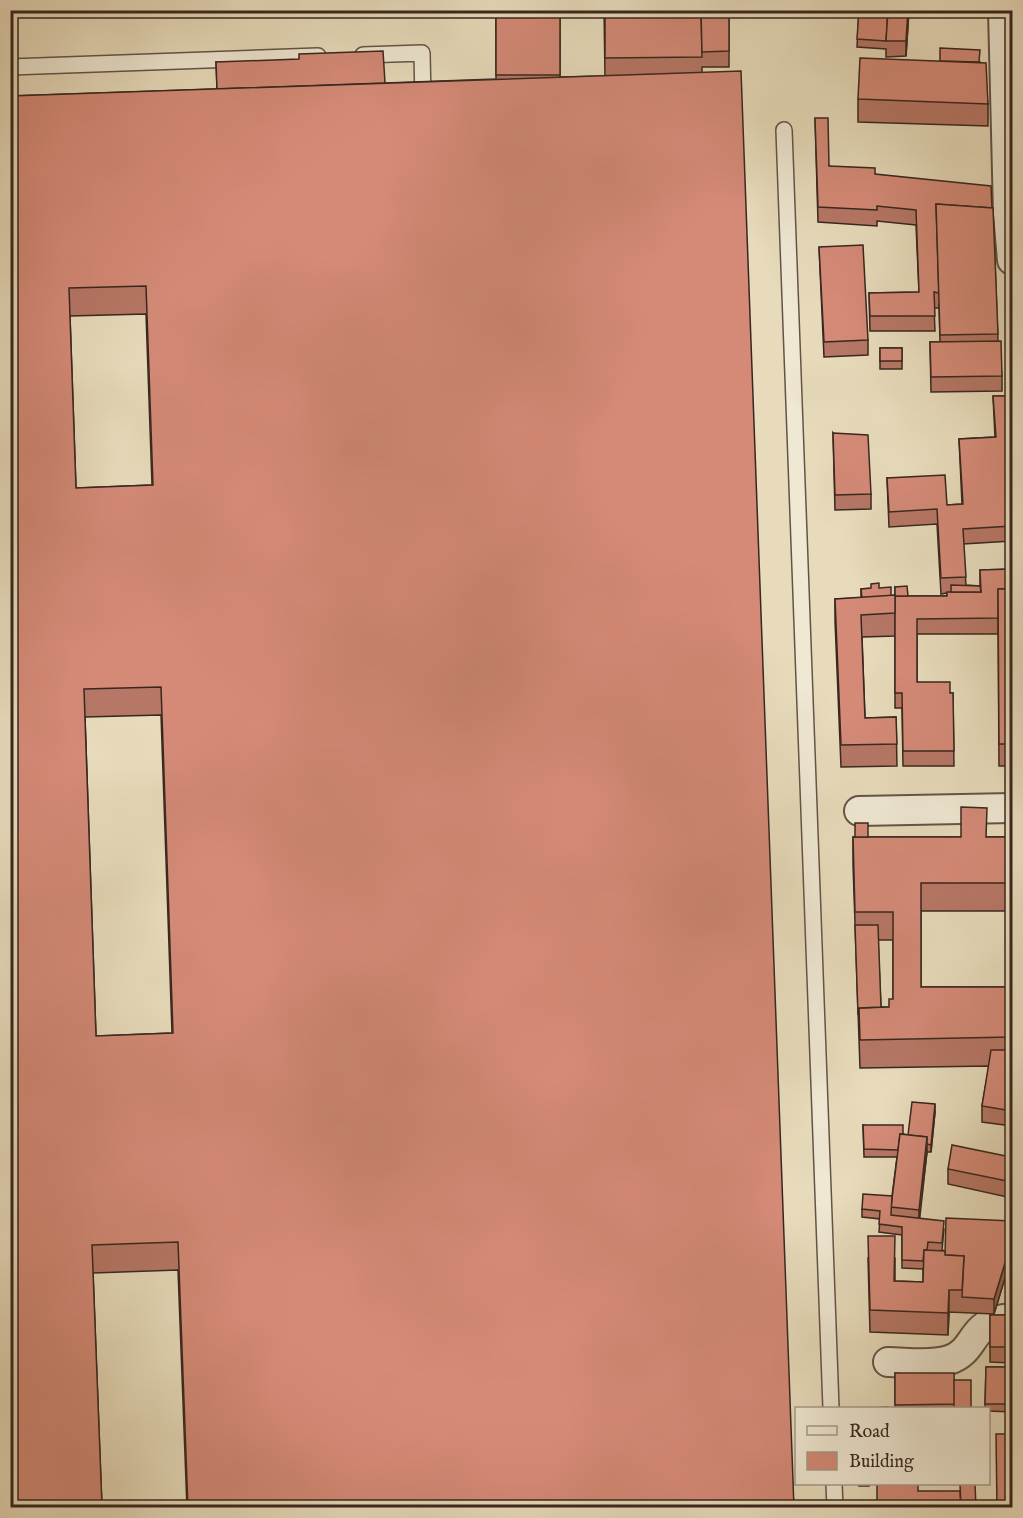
<svg xmlns="http://www.w3.org/2000/svg" width="1023" height="1518" font-family="'IM FELL English',serif">
<style>
.lines{fill:none;stroke-linecap:round;stroke-linejoin:round}
.lane-casing{stroke:#645446;stroke-width:18}
.street-casing{stroke:#645446;stroke-width:32}
.lane{stroke:#efe8d3;stroke-width:15}
.street{stroke:#efe8d3;stroke-width:28}
.wall{fill:#b67766;stroke:#39271f;stroke-width:1.5;fill-rule:evenodd}
.shaded-wall{fill:#946153;stroke:#39271f;stroke-width:1.5}
.building{fill:#d48a77;stroke:#39271f;stroke-width:1.5;fill-rule:evenodd}
</style>
<rect width="100%" height="100%" fill="#e7dbbb"/>
<filter id="stains"><feTurbulence type="fractalNoise" baseFrequency=".00333" numOctaves="4"/><feColorMatrix values="0 0 0 0 .2 0 0 0 0 .09 0 0 0 0 .02 0 0 0 .5 -.17"/></filter>
<radialGradient id="worn" r=".72"><stop offset=".6" stop-color="#630" stop-opacity="0"/><stop offset="1" stop-color="#630" stop-opacity=".3"/></radialGradient>
<g class="lines">
<defs>
<g id="lane">
<polyline points="363,55 422,53 423,102"/>
<polyline points="10,67 318,56"/>
<polyline points="784,130 831,1408"/>
<polyline points="834,1484 835,1508"/>
</g>
<g id="street">
<polyline points="1003,10 1008,214 1012,260"/>
<polyline points="859,811 1012,808"/>
<path d="M888,1362C906,1362 931,1366 949,1360C979,1350 967,1321 1012,1318"/>
</g>
</defs>
<use href="#lane" class="lane-casing"/>
<use href="#street" class="street-casing"/>
<use href="#lane" class="lane"/>
<use href="#street" class="street"/>
</g>
<g class="wall">
<rect x="38" y="10" width="29" height="4"/>
<rect x="423" y="10" width="38" height="2"/>
<path d="M604,10H729V67H702V72L794,1508H187L178,1270L93,1273L102,1507L10,1508V96L217,89L216,62L385,83L496,79V12L560,11V77L605,76ZM146,314L152,485L76,488L70,316ZM161,715L172,1033L96,1036L85,717Z"/>
<polygon points="859,10 909,10 906,56 886,57 886,49 857,47"/>
<polygon points="980,62 988,104 988,126 858,122 858,99"/>
<polygon points="815,118 829,166 875,174 993,208 998,341 1002,376 1002,391 931,392 930,342 940,342 939,304 939,308 934,308 935,331 870,331 869,293 919,292 916,225 877,221 877,226 818,222"/>
<polygon points="819,247 868,340 868,355 824,357"/>
<rect x="880" y="348" width="22" height="21"/>
<polygon points="993,396 1012,396 1012,541 963,544 966,585 980,586 980,570 1012,569 1012,766 999,766 998,618 998,634 917,634 917,682 950,693 953,693 954,766 903,766 902,708 895,708 895,595 895,636 862,637 865,718 896,717 897,766 841,767 835,621 835,599 861,598 861,589 879,588 891,596 895,595 895,587 908,596 947,596 947,593 941,594 937,524 889,527 887,478 947,505 962,504 959,439 995,437"/>
<polygon points="833,433 871,494 871,509 835,510"/>
<path d="M853,837H1012V911H921V987H1012V1198L948,1184V1169L1006,1156L1012,1126L982,1122V1106L989,1066L860,1068L853,865ZM878,940H893V999L889,1007H881Z"/>
<polygon points="935,1112 931,1152 927,1152 919,1218 944,1229 942,1250 945,1251 1012,1221 1012,1255 994,1314 949,1312 948,1335 870,1332 868,1258 895,1258 895,1281 923,1282 923,1269 902,1268 902,1235 879,1232 880,1219 862,1217 862,1209 892,1196 897,1157 864,1157 863,1125 908,1135"/>
<polygon points="990,1315 1012,1315 1012,1363 990,1362"/>
<polygon points="986,1367 1012,1367 1012,1412 988,1411 988,1408 985,1408"/>
<polygon points="895,1373 954,1380 971,1408 895,1408"/>
<rect x="859" y="1484" width="10" height="2"/>
</g>
<g class="shaded-wall">
<polygon points="908,10 909,10 906,56 906,41"/>
<polygon points="935,1104 935,1112 931,1152 931,1145"/>
<polygon points="927,1137 927,1152 919,1225 919,1210"/>
<polygon points="1012,1240 1012,1255 994,1314 994,1299"/>
<polygon points="949,1290 949,1312 948,1335 948,1313"/>
</g>
<g class="building">
<polygon points="605,10 701,10 702,57 605,58"/>
<polygon points="701,10 729,10 729,51 702,52"/>
<polygon points="859,10 888,10 886,41 857,39"/>
<polygon points="888,10 908,10 906,41 886,41"/>
<polygon points="560,11 560,75 496,75 496,12"/>
<polygon points="940,48 980,50 979,62 940,61"/>
<polygon points="383,51 385,83 217,89 216,62 299,59 299,54"/>
<polygon points="860,58 986,63 988,104 858,99"/>
<path d="M741,71L794,1508H188L178,1242L92,1245L102,1507L18,1508L16,1480H10V96ZM146,286L153,485L76,488L69,288ZM161,687L173,1033L96,1036L84,689Z"/>
<polygon points="815,118 828,118 829,166 875,168 875,174 991,186 992,208 936,204 939,293 934,292 935,316 870,316 869,293 919,292 916,210 877,206 877,210 818,207"/>
<polygon points="936,204 993,208 998,334 940,335"/>
<polygon points="863,245 868,340 824,342 819,247"/>
<polygon points="1001,341 1002,376 931,377 930,342"/>
<rect x="880" y="348" width="22" height="13"/>
<polygon points="993,396 1012,396 1012,526 963,529 966,577 941,578 937,509 889,512 887,478 945,475 947,505 963,504 959,439 996,437"/>
<polygon points="833,433 868,435 871,494 835,495"/>
<polygon points="1012,569 1012,589 998,589 998,618 917,619 917,682 950,682 950,693 953,693 954,751 903,751 902,693 895,693 895,596 947,596 947,592 981,592 980,570"/>
<polygon points="879,583 879,588 891,587 891,596 862,598 861,589 871,588 871,584"/>
<polygon points="951,585 980,586 981,592 951,592"/>
<polygon points="907,586 908,596 895,596 895,587"/>
<polygon points="998,589 1012,589 1012,744 999,744"/>
<polygon points="895,595 895,613 861,615 865,718 896,717 897,744 841,745 835,599"/>
<polygon points="961,807 987,808 986,837 1012,837 1012,883 921,883 921,987 1012,987 1012,1037 860,1040 859,1008 889,1007 889,999 893,999 893,912 855,912 853,837 961,837"/>
<rect x="855" y="823" width="13" height="14"/>
<polygon points="855,925 878,925 881,1007 859,1008 858,1015"/>
<polygon points="991,1050 1012,1050 1012,1111 982,1106"/>
<polygon points="912,1102 935,1104 931,1145 927,1144 927,1137 908,1135"/>
<polygon points="1012,1122 1012,1182 948,1169 952,1145 1006,1156"/>
<polygon points="863,1125 903,1125 903,1134 900,1134 898,1150 864,1149"/>
<polygon points="900,1134 927,1137 919,1210 891,1207"/>
<polygon points="863,1194 892,1196 891,1215 944,1221 942,1243 928,1242 927,1250 924,1250 923,1261 902,1260 902,1227 879,1224 880,1211 862,1209"/>
<polygon points="946,1218 1012,1221 1012,1240 994,1299 962,1297 964,1256 945,1255"/>
<polygon points="868,1236 895,1236 894,1281 923,1282 924,1250 945,1251 945,1255 964,1256 962,1290 949,1290 948,1313 870,1310"/>
<rect x="990" y="1315" width="22" height="32"/>
<polygon points="986,1367 1012,1367 1012,1404 985,1404"/>
<polygon points="895,1373 954,1373 955,1404 895,1405"/>
<rect x="954" y="1380" width="17" height="28"/>
<polygon points="888,1407 889,1408 872,1408"/>
<polygon points="996,1434 1012,1434 1012,1508 997,1508"/>
<polygon points="877,1484 918,1484 918,1491 960,1491 961,1508 877,1508"/>
<polygon points="960,1484 975,1484 976,1508 961,1508"/>
<rect x="860" y="1503" width="14" height="5"/>
</g>
<rect width="1023" height="1518" fill="none" stroke="#e7dbbb" stroke-width="36"/>
<rect x="12" y="12" width="999" height="1494" fill="none" stroke="#39271f" stroke-width="3"/>
<rect x="18" y="18" width="987" height="1482" fill="none" stroke="#39271f" stroke-width="1.5"/>
<rect x="795" y="1407" width="195" height="78" fill="#efe8d3" stroke="#a69b8b" stroke-width="1.5"/>
<rect x="807" y="1426" width="30" height="9" fill="#efe8d3" stroke="#a69b8b" stroke-width="1.5"/>
<text x="849" y="1437" font-size="18" fill="#39271f">Road</text>
<rect x="807" y="1452" width="30" height="18" fill="#d48a77" stroke="#a69b8b" stroke-width="1.5"/>
<text x="849" y="1467" font-size="18" fill="#39271f">Building</text>
<rect width="100%" height="100%" filter="url(#stains)"/>
<rect width="100%" height="100%" fill="url(#worn)"/>
</svg>
